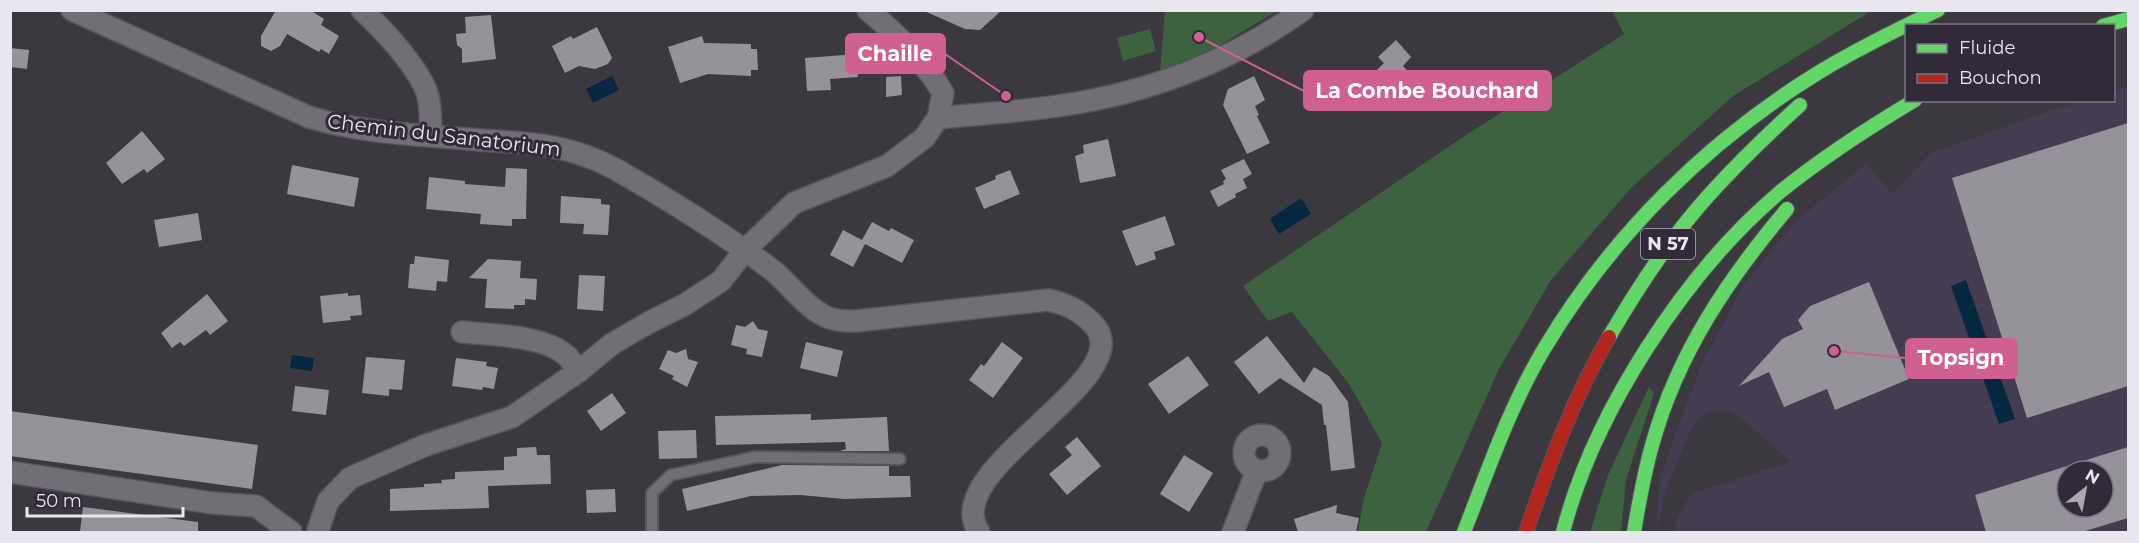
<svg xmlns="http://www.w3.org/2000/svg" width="2139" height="543" font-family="Montserrat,sans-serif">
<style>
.built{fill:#443c50;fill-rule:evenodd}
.green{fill:#3d623f}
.water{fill:#052740}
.building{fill:#95929a;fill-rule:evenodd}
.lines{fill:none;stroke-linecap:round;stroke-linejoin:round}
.lane-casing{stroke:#57545b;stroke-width:14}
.street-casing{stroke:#57545b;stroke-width:24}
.fast-casing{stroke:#57545b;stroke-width:16}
.jam-casing{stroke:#57545b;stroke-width:16}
.lane{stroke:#716e76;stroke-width:10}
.street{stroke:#716e76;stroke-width:21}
.fast{stroke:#63d668;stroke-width:14}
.jam{stroke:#b3261e;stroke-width:14}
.labels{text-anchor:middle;stroke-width:6;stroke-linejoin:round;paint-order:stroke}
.shield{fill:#302a39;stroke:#b2aeb9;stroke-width:1.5}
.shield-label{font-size:18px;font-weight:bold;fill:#eae6f0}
.street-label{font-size:20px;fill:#eae6f0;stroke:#302a39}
.leader{fill:none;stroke:#d0608f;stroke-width:2}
.callout-dot{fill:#d0608f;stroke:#302a39;stroke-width:2}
.callout{fill:#d0608f;stroke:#d0608f;stroke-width:2}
.callout-label{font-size:21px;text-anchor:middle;font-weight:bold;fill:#fff}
</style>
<rect width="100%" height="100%" fill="#3b3840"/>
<path class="built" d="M2128,87V532H1673L1680,512L1692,493L1791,462L1740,417L1731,412L1721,411L1710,412L1701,417L1691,430L1668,483L1656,532L1660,477L1701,365L1744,285L1795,222L1866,164L1893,194L1931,153L2078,101L2114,100V90ZM2067,471H2103V507H2067Z"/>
<g class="green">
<polygon points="1165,11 1277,11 1217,47 1160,71"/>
<polygon points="1612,11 1871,11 1733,96 1632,187 1551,280 1499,369 1426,532 1358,532 1363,501 1382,443 1349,384 1292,312 1268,321 1243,286 1466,135 1624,34"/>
<polygon points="1150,29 1156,51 1123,61 1117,38"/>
<polygon points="1649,387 1654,393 1626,480 1621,532 1590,532 1608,475"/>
</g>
<g class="water">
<polygon points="612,76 619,90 593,103 586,89"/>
<polygon points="1301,198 1311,214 1279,234 1270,219"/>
<polygon points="1966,280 2015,419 1999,424 1951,286"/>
<polygon points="292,355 314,358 312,371 290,368"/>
</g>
<g class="building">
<polygon points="276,10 310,10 324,19 321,25 339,36 329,54 321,49 319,52 287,34 280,46 271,51 261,46 261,36"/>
<polygon points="922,10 1002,10 980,30 965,29"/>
<polygon points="491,15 496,59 462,63 462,49 457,45 456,34 466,33 465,17"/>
<polygon points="597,27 612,58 608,64 595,69 579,66 565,73 552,46 571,36 573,39"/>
<polygon points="702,36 704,43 751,44 751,49 757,49 758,70 751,70 751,76 708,74 680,83 668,47"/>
<polygon points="1396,40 1411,57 1403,66 1416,80 1395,101 1391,97 1380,108 1360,87 1384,63 1378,57"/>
<polygon points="10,48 29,50 27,69 10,67"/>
<polygon points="857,54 858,77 830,79 831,90 807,91 805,58"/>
<polygon points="901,76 902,95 886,97 886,77"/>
<polygon points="1254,76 1265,100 1255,106 1259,115 1257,116 1270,143 1247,154 1223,105 1228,89"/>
<polygon points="2128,123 2128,386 2027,418 1952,178"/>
<polygon points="142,131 165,159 147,173 144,169 122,184 106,163"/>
<polygon points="1108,139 1116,176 1080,183 1075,156 1084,153 1083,145"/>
<polygon points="1244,159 1252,174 1243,179 1247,188 1235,194 1236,197 1218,207 1210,191 1224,184 1223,181 1226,179 1221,170"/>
<polygon points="292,165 359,178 354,207 287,194"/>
<polygon points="506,168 527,169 526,219 512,219 512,226 480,224 481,214 426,209 429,177 465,181 465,184 505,187"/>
<polygon points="1010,170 1020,194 984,209 975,188 996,179 995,176"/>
<polygon points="561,196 601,199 601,204 610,205 608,235 583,234 584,224 560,223"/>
<polygon points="198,213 202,240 159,247 154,220"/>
<polygon points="1165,216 1175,245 1154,252 1156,259 1136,266 1122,231"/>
<polygon points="872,222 889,231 891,228 914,240 902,263 865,244 853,267 830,255 843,230 862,240"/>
<polygon points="415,256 449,260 447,282 437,281 436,291 408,288 410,264 414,264"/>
<polygon points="488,259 521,261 520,278 537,279 536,300 525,299 525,305 514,305 514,309 485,308 487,279 469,278"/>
<polygon points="579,275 605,276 603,311 577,309"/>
<polygon points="1869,282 1909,379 1835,410 1827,389 1784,407 1769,372 1739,386 1782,339 1803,329 1798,320 1810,306"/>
<polygon points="348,293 348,296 360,295 362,315 350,316 351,320 323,323 320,296"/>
<polygon points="207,294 228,321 210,335 206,330 184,346 180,342 172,348 161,333"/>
<polygon points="753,321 758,329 768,331 762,357 746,354 747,349 731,345 736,325 745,327"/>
<polygon points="1267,336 1304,383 1314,367 1329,376 1348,402 1355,468 1331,471 1326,425 1324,425 1322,405 1280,378 1259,394 1234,362"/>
<polygon points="806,342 843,351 837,377 800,368"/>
<polygon points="1002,342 1023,358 993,398 969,380 981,364 984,366"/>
<polygon points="686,349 688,359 698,362 687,387 672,379 674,376 659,369 668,350 676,353"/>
<polygon points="1188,356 1209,385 1169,414 1148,384"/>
<polygon points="366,357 405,360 402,390 389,389 389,396 362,393"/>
<polygon points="456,358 487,362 486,366 498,368 494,389 483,387 482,390 452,386"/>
<polygon points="295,386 329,390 326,415 292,411"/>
<polygon points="612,393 626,413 601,431 587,411"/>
<polygon points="10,411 258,445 252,489 10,456"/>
<polygon points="811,414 811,420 887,417 889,451 840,451 846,449 845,442 716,445 715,416"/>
<polygon points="696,430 697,458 659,459 658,431"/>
<polygon points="1077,437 1101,466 1067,495 1049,474 1072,455 1065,447"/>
<polygon points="536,447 537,455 550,455 551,484 488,486 489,508 390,511 390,489 424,487 424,484 442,483 441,480 455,479 455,472 504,470 504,457 517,456 517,448"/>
<path d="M2128,447V518L2082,532H1986L1975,495ZM2067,471H2103V507H2067Z"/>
<polygon points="1184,455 1213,473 1189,512 1160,494"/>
<polygon points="782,465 889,466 889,476 910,476 911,497 844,499 800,495 751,496 687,511 682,489"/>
<polygon points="615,489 616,512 587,513 586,490"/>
<polygon points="1337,505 1336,513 1359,518 1356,532 1298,532 1294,519"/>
<polygon points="83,507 198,522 198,532 80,532"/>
</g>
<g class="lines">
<defs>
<polyline id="lane" points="652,532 652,493 671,475 755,457 900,459"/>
<g id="street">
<path d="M72,10L309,117C364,134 423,135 480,140C532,143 570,144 617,170C668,199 719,231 767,266C787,280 800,302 821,314C832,321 843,321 856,321L1048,300C1067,304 1079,310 1092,323C1147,377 935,469 979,532"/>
<path d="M362,10C383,29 415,64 426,90C432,105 430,121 431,136"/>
<path d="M868,10C897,35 924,60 943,93L938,118"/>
<path d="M462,332C492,335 544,335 567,356C571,360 575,366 579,371"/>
<circle cx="1262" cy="453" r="18"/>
<polyline points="10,472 212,503 256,506 291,532"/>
<path d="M318,530L328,501L350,478L426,445L512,417L579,371L612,344L648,323L684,305L721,281L745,250L794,203L887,166L924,138L938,118C978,114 1018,112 1057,106C1145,94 1231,62 1303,10"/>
<polyline points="1233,532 1257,470"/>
</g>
<g id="fast">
<polyline points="2103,26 2128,19"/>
<path d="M1609,337C1638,287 1670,238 1709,195C1738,163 1768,134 1800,105"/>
<path d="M1464,532C1488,470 1510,406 1544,349C1612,235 1708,140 1821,71C1859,48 1898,29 1938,10"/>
<path d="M1563,532C1594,412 1686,271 1780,192C1823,157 1868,128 1915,100"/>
<path d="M1634,532C1639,502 1644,472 1653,442C1678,353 1728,279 1787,209"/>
</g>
<path id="jam" d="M1526,532C1549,465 1573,398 1609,337"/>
</defs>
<use href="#lane" class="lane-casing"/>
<use href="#street" class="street-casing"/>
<use href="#fast" class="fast-casing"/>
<use href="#jam" class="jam-casing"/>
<use href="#lane" class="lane"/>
<use href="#street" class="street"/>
<use href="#fast" class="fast"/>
<use href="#jam" class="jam"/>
</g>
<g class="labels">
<rect class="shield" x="1641" y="229" width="54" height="30" rx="4.5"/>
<g class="shield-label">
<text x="1668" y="250">N 57</text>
</g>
<g class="street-label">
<text transform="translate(444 135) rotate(7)" y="7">Chemin du Sanatorium</text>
</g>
</g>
<path class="leader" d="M1006 96L945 54M1199 37L1304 91M1834 351L1906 358"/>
<g class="callout-dot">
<circle cx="1006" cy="96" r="6"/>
<circle cx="1199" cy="37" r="6"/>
<circle cx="1834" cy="351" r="6"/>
</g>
<g class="callout">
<rect x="846" y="34" width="99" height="39" rx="6"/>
<rect x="1304" y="71" width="247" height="39" rx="6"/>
<rect x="1906" y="339" width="111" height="39" rx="6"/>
</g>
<g class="callout-label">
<text x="895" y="61">Chaille</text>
<text x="1427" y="98">La Combe Bouchard</text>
<text x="1961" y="365">Topsign</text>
</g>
<rect width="2139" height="543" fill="none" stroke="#eae6f0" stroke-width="24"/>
<rect x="1905" y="24" width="210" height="78" fill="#302a39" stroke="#7a7582" stroke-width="1.5"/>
<rect x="1917" y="44" width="30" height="9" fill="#63d668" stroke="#7a7582" stroke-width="1.5"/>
<text x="1959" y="54" font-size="18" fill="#eae6f0">Fluide</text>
<rect x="1917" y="74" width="30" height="9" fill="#b3261e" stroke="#7a7582" stroke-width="1.5"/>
<text x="1959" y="84" font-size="18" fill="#eae6f0">Bouchon</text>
<g transform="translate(2085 489) rotate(31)"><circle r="28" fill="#302a39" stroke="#7a7582" stroke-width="1.5"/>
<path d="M0-4.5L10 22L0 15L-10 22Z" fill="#ada9b2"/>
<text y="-9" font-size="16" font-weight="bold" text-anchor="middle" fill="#eae6f0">N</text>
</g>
<path d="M27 507v9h156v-9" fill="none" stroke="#eae6f0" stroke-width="3"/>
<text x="36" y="507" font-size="18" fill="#eae6f0" stroke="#302a39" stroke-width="4.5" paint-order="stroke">50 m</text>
</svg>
